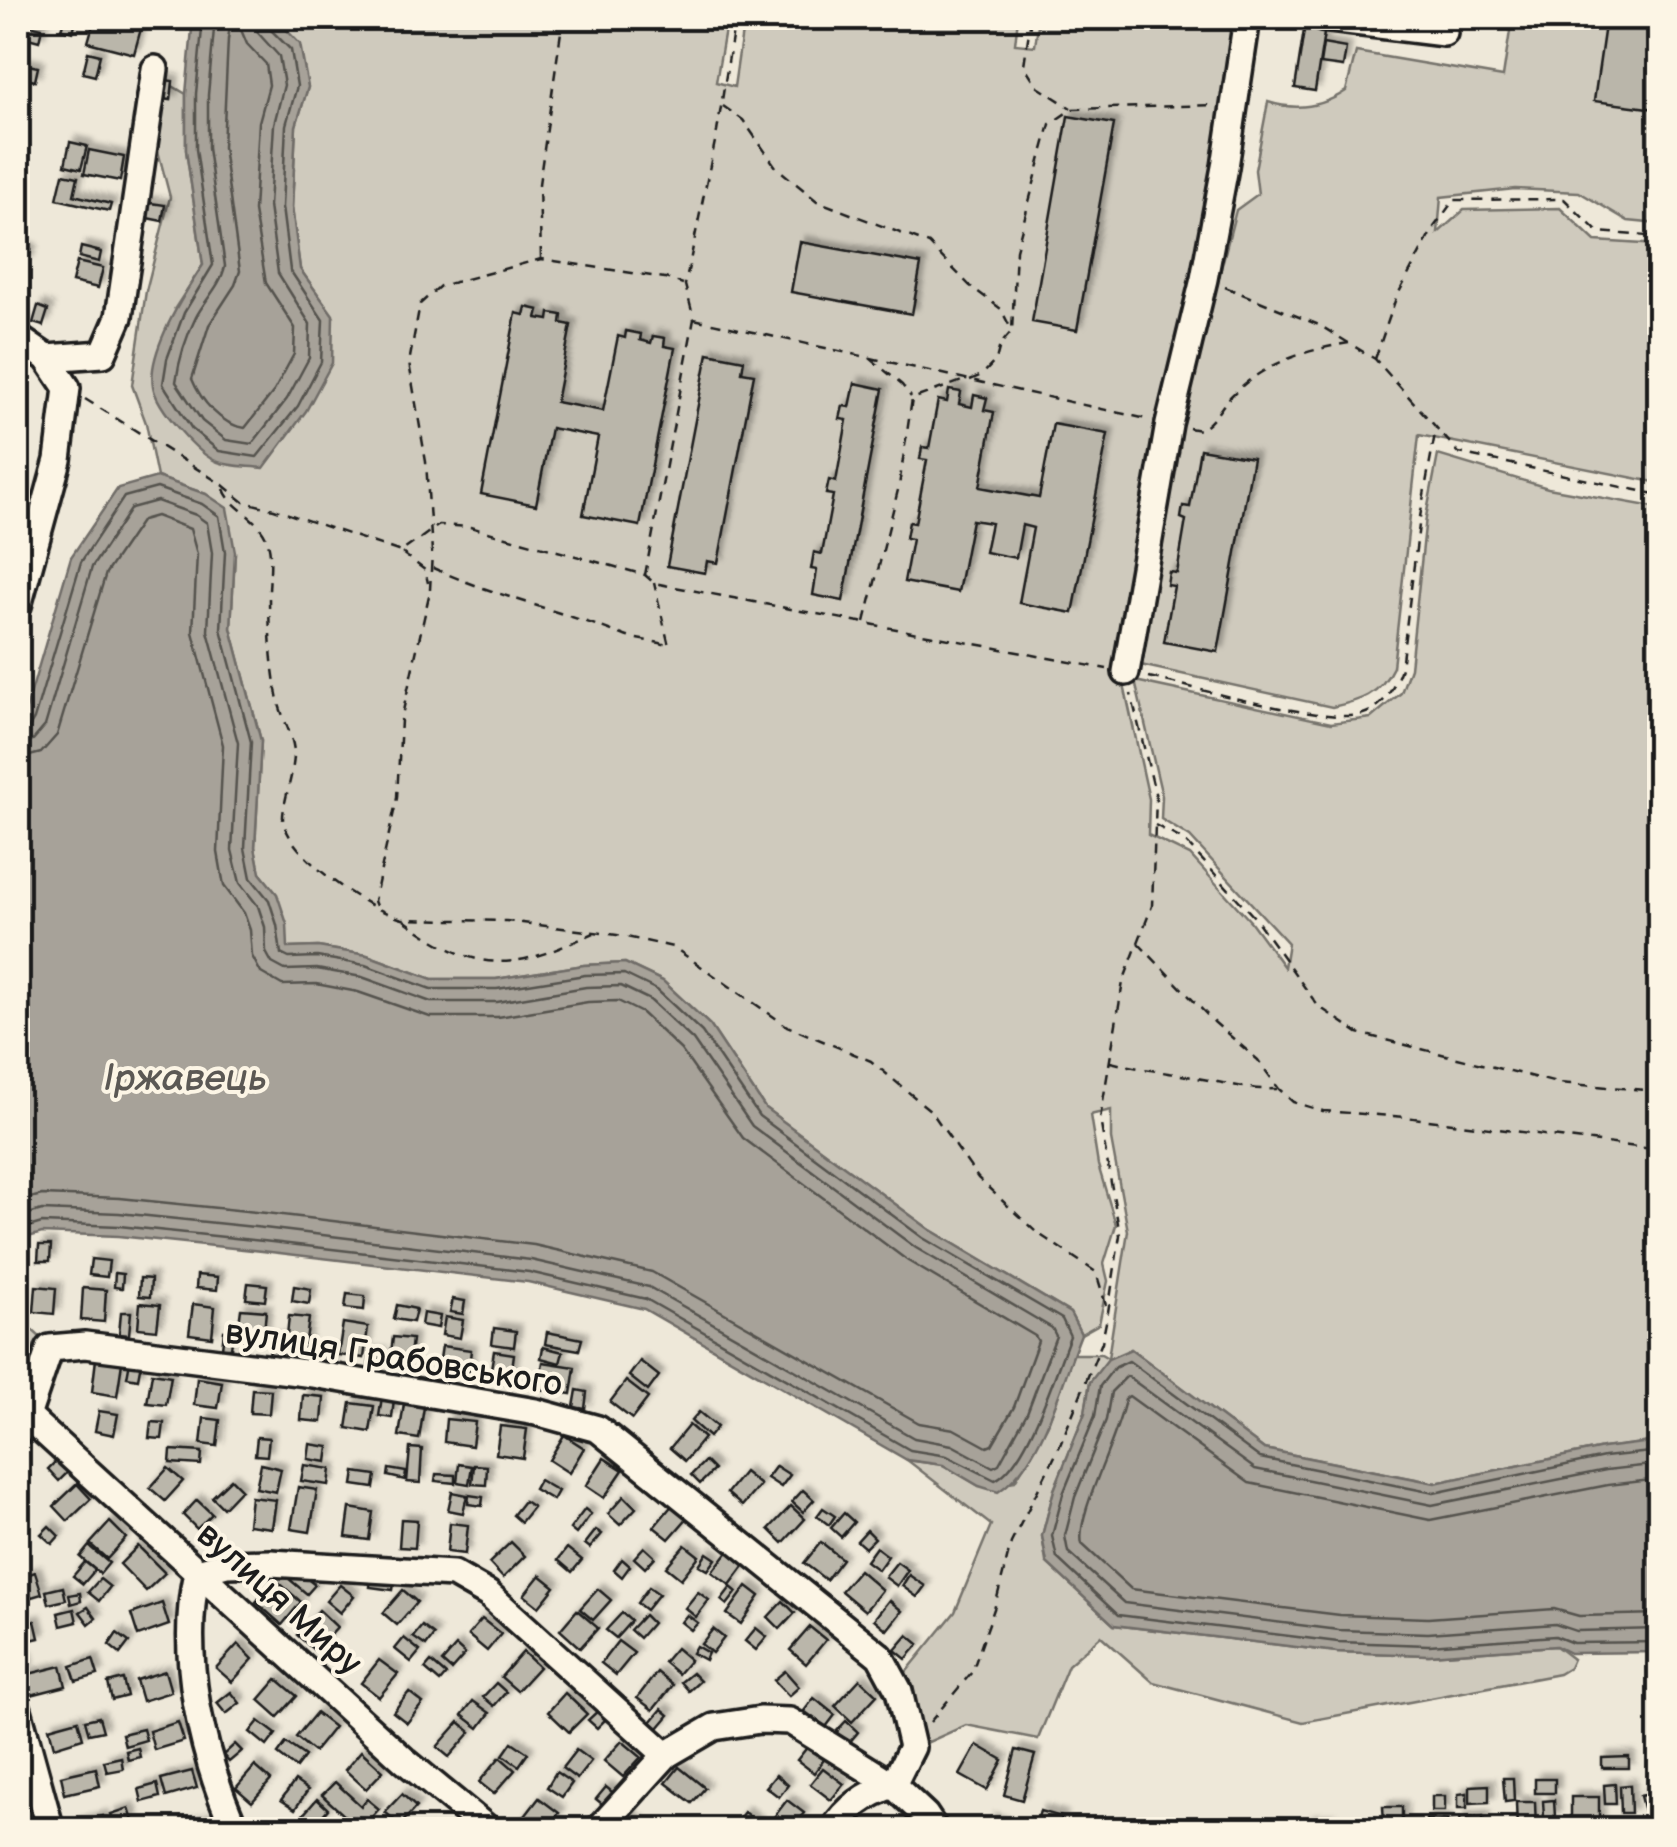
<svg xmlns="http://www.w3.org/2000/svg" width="1677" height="1847" font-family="'Balsamiq Sans',sans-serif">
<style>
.green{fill:#cfcabd;stroke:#76736c;stroke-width:2.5}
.water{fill:#a7a299;stroke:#6f6c67;stroke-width:2.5}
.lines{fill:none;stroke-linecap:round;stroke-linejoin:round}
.shore{stroke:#54524e;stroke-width:2.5}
.building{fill:#bab6aa;stroke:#1c1c1c;stroke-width:2.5;filter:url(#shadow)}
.minor-casing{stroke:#1c1c1c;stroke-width:32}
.path{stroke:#1c1c1c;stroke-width:2.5;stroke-dasharray:10 8;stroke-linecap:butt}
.minor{stroke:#fcf5e5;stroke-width:25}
.labels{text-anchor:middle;stroke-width:8;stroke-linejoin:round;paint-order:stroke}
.street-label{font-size:35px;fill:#1c1c1c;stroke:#fcf5e5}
.water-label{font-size:38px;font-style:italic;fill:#5b5854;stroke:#fcf5e5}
</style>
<defs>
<filter id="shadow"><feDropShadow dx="5.5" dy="-5.5" stdDeviation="2.5" flood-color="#0004"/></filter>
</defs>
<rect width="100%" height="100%" fill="#eee8d9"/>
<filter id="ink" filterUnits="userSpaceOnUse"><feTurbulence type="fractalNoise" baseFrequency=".01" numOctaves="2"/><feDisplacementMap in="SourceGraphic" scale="20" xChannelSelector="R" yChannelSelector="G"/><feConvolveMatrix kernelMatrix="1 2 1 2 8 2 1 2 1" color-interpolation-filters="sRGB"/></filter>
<g filter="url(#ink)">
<g class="green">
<polygon points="275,18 727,18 716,82 734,87 744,18 1018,18 1015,44 1035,46 1039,18 1237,18 1197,280 1119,662 1149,799 1148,835 1190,855 1251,922 1284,967 1288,943 1190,837 1161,819 1162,796 1135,681 1331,723 1371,718 1401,693 1410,668 1426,517 1438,455 1548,488 1659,508 1659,1441 1603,1448 1436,1483 1264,1449 1131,1349 1090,1382 1085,1413 1054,1490 1042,1536 1046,1562 1114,1625 1337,1652 1429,1655 1556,1646 1573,1659 1569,1668 1559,1674 1303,1722 1153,1682 1101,1636 1068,1665 1038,1739 966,1725 924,1744 903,1676 955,1612 991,1525 907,1460 943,1465 979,1486 1015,1481 1048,1424 1073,1354 1101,1354 1108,1358 1128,1231 1111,1139 1111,1110 1090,1115 1098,1165 1116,1225 1104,1264 1108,1281 1099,1324 1081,1334 1070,1313 929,1229 765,1108 710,1025 663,981 625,963 584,965 496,979 432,979 367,955 318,947 288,948 277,894 260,873 255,847 261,741 231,628 235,552 206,494 157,477 146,423 132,385 146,291 170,197 157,147 157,111 169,84 186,94 186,150 203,265 175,308 333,316 300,269 292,208 296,126 308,87"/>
<path d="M1512,18H1659V224L1628,221L1579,192L1515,189L1441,197L1438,233L1464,210L1560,208L1595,241L1659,245V483L1419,435L1393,667C1380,695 1360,701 1332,707L1136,664L1183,417L1236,210L1258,194L1255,170L1268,102C1296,111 1322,107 1346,91L1356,52L1503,77Z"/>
<polygon points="18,1317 40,1337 31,1350 18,1396"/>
</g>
<g class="water">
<path d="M193,18H275L300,44L308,87L296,126L292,207L300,269L333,315L332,363L306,411L264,468C250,466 231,467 218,462C198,455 156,407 153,386C147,352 185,292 203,265L186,150V94Z"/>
<path d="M157,477L206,494L227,508L235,552L231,628L261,741L255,847L260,873L277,894L287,924L288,948L318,947L367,955L432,979H496L584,965L625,963L663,981L710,1025L765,1108L929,1229L1070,1313L1081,1334C1061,1383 1044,1462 998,1492L979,1486L943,1465L907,1460L644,1309L528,1282L262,1251L118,1236L42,1233L18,1240V727L24,716L71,557L118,488Z"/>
<polygon points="1131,1349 1264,1449 1435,1483 1603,1448 1659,1441 1659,1652 1570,1653 1556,1646 1429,1655 1337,1652 1114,1625 1047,1563 1042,1536 1054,1490 1085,1413 1090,1382 1108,1359"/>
</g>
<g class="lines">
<g class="shore">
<polyline points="203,18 196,94 196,149 213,265 184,313 167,359 163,384 192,429 219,451 257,457 298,406 321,362 323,320 290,270 282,207 286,125 297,86 291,50 269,28 267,18"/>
<path d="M215,18L208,95V148L225,266C221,285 205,300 196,317C186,337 179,360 176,382L202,421L226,440L252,444L287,399L309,358L310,324L278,273L269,206L274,124L284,85L279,56L258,33L254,18"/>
<path d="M235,22L239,25L247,44L266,64L269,85L259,122L254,211L266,283L295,328L294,354L274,391L245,428C221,425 201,401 192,379L209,325L235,285L240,271L223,147L228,39L230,26Z"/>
<path d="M18,731L28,729L34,719L81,562L124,497L157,488L202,504L219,516L225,552L221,629L251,742L245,848L251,878L269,900L277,925L281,954L289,958L317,957L365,965L431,989H497L585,975L624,974L657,990L702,1032L759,1116L923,1238L1062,1319L1070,1336C1056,1370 1028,1465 995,1480L947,1456L910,1450L646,1299L529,1272L263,1241L119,1226L42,1223L18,1230"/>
<polyline points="18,744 33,740 45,726 92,567 131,508 157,501 196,515 207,523 212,553 208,631 238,743 232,850 240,883 258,906 265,927 266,952 272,963 285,970 317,969 362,977 431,1002 497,1002 586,987 621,986 650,1000 693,1040 752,1126 916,1248 1052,1328 1056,1336 1027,1413 999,1464 993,1467 952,1445 914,1438 649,1287 531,1260 264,1228 119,1213 42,1210 18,1217"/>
<polyline points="18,759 41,753 57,735 106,573 142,520 156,516 190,529 197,554 193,632 223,745 218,852 224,886 244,913 250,930 252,956 261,973 282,985 316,984 358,992 430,1017 498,1017 588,1002 618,1001 642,1013 681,1050 743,1138 908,1261 1035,1336 1038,1341 1014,1407 992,1445 987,1447 954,1429 919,1423 652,1272 534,1245 266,1213 120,1198 42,1195 18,1201"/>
<polyline points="1660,1451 1604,1457 1434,1493 1260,1458 1129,1361 1114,1368 1100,1386 1095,1416 1063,1494 1052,1536 1057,1558 1118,1615 1338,1642 1429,1645 1555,1636 1573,1643 1660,1642"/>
<polyline points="1660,1464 1606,1470 1432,1505 1255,1469 1127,1376 1111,1392 1106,1420 1075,1497 1065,1536 1068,1552 1124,1603 1339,1630 1428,1633 1555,1624 1576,1631 1660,1629"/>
<path d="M1660,1479L1608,1485L1430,1520L1249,1483L1129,1396L1125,1399C1119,1436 1075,1516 1082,1544L1131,1589L1340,1615L1428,1618L1554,1609L1579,1616L1660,1614"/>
</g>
</g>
<g class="building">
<polygon points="95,18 114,18 142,25 134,54 88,42"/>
<polygon points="1606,18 1660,18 1660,82 1656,109 1594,101"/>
<polygon points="64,21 75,24 73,32 61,29"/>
<polygon points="24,24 42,28 39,41 21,36"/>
<polygon points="1305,24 1325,27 1315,91 1295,88"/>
<polygon points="1323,44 1346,48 1343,67 1320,64"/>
<polygon points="88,52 100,55 95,76 83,73"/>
<polygon points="18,63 38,67 35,81 18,77"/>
<polygon points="157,79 173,81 171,100 155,98"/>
<polygon points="1068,116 1114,124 1077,330 1032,322"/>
<polygon points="70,142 87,146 81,169 65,165"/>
<polygon points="89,150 124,157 120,181 84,174"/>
<polygon points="63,174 78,177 74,195 111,204 109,211 57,199"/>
<polygon points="144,202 165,205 162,221 142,217"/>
<polygon points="800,242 921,264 912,314 791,292"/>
<polygon points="18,246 31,250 27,262 18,259"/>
<polygon points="81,247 101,252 99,262 79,257"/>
<polygon points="77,262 103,268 98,288 72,282"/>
<polygon points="38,306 48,310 43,326 33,323"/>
<polygon points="526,307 539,310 537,318 549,320 550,313 562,315 561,323 571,325 556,402 603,411 618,336 625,338 626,331 641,334 640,340 651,343 653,336 665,338 664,346 675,348 640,526 583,515 598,437 551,428 536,505 481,494 516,313 524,315"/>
<polygon points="708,353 744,360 742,372 754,374 718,563 707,561 705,573 667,566"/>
<polygon points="855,383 883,389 843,601 813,595 817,570 811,569 814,552 822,554 833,495 826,494 829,480 836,482 847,420 840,419 843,406 850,407"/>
<polygon points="949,390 961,392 959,404 972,407 974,395 987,398 984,410 994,412 980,487 1039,498 1053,424 1108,434 1073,613 1019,603 1033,528 1022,525 1016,558 985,552 991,523 972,520 958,592 904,582 912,539 906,538 909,522 915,523 927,460 920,459 922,447 929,448 938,400 947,402"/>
<polygon points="1200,449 1253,458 1218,652 1164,642 1174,586 1167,585 1169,572 1177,573 1186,520 1181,518 1183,506 1190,507"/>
<polygon points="39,1245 51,1245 50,1261 38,1261"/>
<polygon points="91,1259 109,1261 107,1277 89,1275"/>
<polygon points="115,1273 123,1274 122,1288 114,1287"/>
<polygon points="197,1275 218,1277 217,1290 196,1288"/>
<polygon points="140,1278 151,1279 150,1297 139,1296"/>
<polygon points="248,1283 267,1285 265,1301 246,1299"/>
<polygon points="36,1286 56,1288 54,1314 34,1312"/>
<polygon points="294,1286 311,1289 309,1304 292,1301"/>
<polygon points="83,1288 106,1290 104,1322 81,1320"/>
<polygon points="347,1294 365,1296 364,1310 345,1308"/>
<polygon points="453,1299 465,1301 463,1314 450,1312"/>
<polygon points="140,1303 160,1305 157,1330 138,1328"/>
<polygon points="193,1304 215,1307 212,1337 189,1334"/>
<polygon points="397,1305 416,1309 413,1322 394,1319"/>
<polygon points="241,1309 266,1311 263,1342 237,1339"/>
<polygon points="121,1312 131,1312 129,1335 119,1334"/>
<polygon points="423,1313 440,1316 438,1328 421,1325"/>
<polygon points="289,1316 309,1318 305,1348 286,1346"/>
<polygon points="445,1317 463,1320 460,1338 442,1335"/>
<polygon points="343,1323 368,1327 364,1358 338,1355"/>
<polygon points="494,1328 516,1331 514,1347 492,1344"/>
<polygon points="224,1331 233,1332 231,1348 222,1348"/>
<polygon points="547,1332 582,1339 579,1350 545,1344"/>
<polygon points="393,1337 412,1339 409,1364 390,1362"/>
<polygon points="271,1338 283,1339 281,1358 269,1356"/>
<polygon points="442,1346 471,1350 468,1376 438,1372"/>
<polygon points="543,1347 563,1352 560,1363 541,1358"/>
<polygon points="317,1350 334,1352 333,1364 315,1362"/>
<polygon points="494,1351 514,1354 510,1384 489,1380"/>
<polygon points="370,1353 382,1354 380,1371 368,1369"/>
<polygon points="96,1359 122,1363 117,1396 92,1392"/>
<polygon points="130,1361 141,1363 138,1379 127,1377"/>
<polygon points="640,1361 659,1376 648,1391 629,1376"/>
<polygon points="543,1362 575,1367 571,1394 538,1389"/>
<polygon points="152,1373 171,1376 166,1405 147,1403"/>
<polygon points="197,1378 222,1382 218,1408 194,1405"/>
<polygon points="626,1381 648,1398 632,1419 610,1402"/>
<polygon points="252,1389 271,1390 269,1414 250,1413"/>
<polygon points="577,1390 587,1392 585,1409 574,1407"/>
<polygon points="303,1395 324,1397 322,1422 301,1420"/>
<polygon points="382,1397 394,1399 392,1418 379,1416"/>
<polygon points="351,1403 374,1406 370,1432 347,1428"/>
<polygon points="404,1404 424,1407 419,1439 399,1436"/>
<polygon points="99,1411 118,1414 114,1435 95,1431"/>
<polygon points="699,1412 717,1427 709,1437 691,1421"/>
<polygon points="204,1418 220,1420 217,1446 201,1444"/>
<polygon points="446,1419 475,1422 472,1446 444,1442"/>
<polygon points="151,1422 164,1423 162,1439 149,1438"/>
<polygon points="689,1425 704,1438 685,1461 670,1448"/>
<polygon points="500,1426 527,1429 523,1458 496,1454"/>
<polygon points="564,1435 584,1448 569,1473 549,1460"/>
<polygon points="257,1437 269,1438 267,1456 255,1455"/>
<polygon points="310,1444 329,1447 327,1462 308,1459"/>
<polygon points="410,1448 422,1449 420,1483 407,1482"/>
<polygon points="171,1450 202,1452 201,1465 170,1463"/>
<polygon points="604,1458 623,1470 604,1498 586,1486"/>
<polygon points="58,1459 70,1470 59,1481 48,1469"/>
<polygon points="705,1461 714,1470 700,1484 691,1475"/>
<polygon points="261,1464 281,1469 276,1492 256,1488"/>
<polygon points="459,1464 472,1466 469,1484 457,1482"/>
<polygon points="304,1465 331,1469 329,1485 301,1481"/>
<polygon points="474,1465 487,1466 486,1485 472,1484"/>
<polygon points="776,1466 790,1475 781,1487 767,1478"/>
<polygon points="168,1468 183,1481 165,1501 150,1488"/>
<polygon points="389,1469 406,1472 405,1480 388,1476"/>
<polygon points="355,1472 376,1475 374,1488 353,1485"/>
<polygon points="744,1472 760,1485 742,1506 727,1493"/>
<polygon points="436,1474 455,1475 455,1483 435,1481"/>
<polygon points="231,1479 241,1489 223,1508 212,1497"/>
<polygon points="539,1480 558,1491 553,1500 534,1489"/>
<polygon points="77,1484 91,1499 68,1521 54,1506"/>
<polygon points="298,1487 317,1490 310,1532 291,1529"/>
<polygon points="803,1490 814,1500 803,1512 792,1502"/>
<polygon points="452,1492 467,1495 463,1513 448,1510"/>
<polygon points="469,1495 483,1497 482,1506 468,1504"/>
<polygon points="624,1496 636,1508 620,1525 608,1514"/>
<polygon points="251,1497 276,1500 272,1528 248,1525"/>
<polygon points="197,1500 212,1514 197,1529 183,1515"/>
<polygon points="524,1501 533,1507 521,1522 513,1515"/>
<polygon points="674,1503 689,1516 669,1539 654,1527"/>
<polygon points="791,1506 805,1519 783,1543 769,1529"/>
<polygon points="350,1508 373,1512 369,1540 346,1537"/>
<polygon points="823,1508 835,1516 829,1525 817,1516"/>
<polygon points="585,1509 591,1514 576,1534 570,1529"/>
<polygon points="844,1513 854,1522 841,1537 831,1528"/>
<polygon points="401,1519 417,1520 415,1548 399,1547"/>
<polygon points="110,1522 126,1538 107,1559 90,1544"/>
<polygon points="450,1523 468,1525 465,1554 447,1552"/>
<polygon points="49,1526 59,1536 52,1544 41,1534"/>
<polygon points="596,1530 602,1534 590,1548 585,1544"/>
<polygon points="867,1530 875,1538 865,1548 857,1541"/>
<polygon points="511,1542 525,1556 503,1578 489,1563"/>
<polygon points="821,1542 842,1559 826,1580 804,1563"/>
<polygon points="685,1545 699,1556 681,1579 666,1567"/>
<polygon points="89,1546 109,1563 100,1574 80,1557"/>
<polygon points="138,1546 165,1573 146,1591 120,1564"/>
<polygon points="644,1547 655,1557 645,1568 634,1558"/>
<polygon points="876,1547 888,1556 878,1570 866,1561"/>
<polygon points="567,1548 582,1560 572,1572 558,1560"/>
<polygon points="730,1549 747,1562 730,1585 712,1572"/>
<polygon points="707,1553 716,1559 708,1570 699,1565"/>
<polygon points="622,1559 630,1566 622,1577 614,1570"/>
<polygon points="85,1562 95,1570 83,1584 73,1576"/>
<polygon points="897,1562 908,1570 897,1586 885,1577"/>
<polygon points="295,1569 315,1585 307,1594 288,1578"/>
<polygon points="859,1570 882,1590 865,1611 841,1591"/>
<polygon points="35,1572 42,1594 18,1601 18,1578"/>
<polygon points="371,1574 395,1577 393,1590 370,1587"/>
<polygon points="540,1575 555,1587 539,1607 524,1595"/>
<polygon points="909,1575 925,1586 917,1597 902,1586"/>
<polygon points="100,1579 110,1587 99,1601 88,1592"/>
<polygon points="276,1580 301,1602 282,1625 256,1602"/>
<polygon points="340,1585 354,1596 340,1613 326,1601"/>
<polygon points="747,1586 760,1596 741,1624 727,1614"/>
<polygon points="63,1587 66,1600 49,1604 46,1591"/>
<polygon points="649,1587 659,1594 646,1610 637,1603"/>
<polygon points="731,1587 737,1592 727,1605 721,1600"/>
<polygon points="598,1589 611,1600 593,1620 580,1609"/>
<polygon points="403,1590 417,1602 397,1625 383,1613"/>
<polygon points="698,1592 709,1600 696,1617 685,1608"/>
<polygon points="80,1593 81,1601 71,1604 69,1595"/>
<polygon points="889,1600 902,1611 887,1630 874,1619"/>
<polygon points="783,1601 795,1613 780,1629 768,1617"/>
<polygon points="162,1603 169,1625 138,1636 131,1614"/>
<polygon points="88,1607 96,1618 89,1624 80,1612"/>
<polygon points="74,1609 77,1622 61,1626 58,1613"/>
<polygon points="319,1610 337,1627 315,1651 297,1635"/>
<polygon points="577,1610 598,1628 580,1648 560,1630"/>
<polygon points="622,1613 631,1621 616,1638 606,1630"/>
<polygon points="644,1615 652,1623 639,1638 630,1630"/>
<polygon points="687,1615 698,1623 691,1630 681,1622"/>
<polygon points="482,1619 501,1634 487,1651 468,1635"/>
<polygon points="35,1621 39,1638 18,1643 18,1625"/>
<polygon points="422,1626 434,1635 426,1646 413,1637"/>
<polygon points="810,1627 826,1640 806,1664 790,1650"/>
<polygon points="756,1628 767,1637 756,1650 745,1641"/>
<polygon points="713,1629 724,1638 712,1653 701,1644"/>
<polygon points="117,1633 129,1642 120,1654 109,1645"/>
<polygon points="908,1635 919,1644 906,1659 895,1650"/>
<polygon points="404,1638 420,1651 411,1662 395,1649"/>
<polygon points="618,1641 634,1653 616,1675 601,1663"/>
<polygon points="238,1644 253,1659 232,1682 216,1668"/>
<polygon points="456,1646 465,1654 451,1670 442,1662"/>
<polygon points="696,1646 708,1653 705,1660 692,1653"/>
<polygon points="676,1648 690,1660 678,1674 664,1662"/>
<polygon points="523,1652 539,1667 517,1691 501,1677"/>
<polygon points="25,1656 28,1668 18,1671 18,1658"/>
<polygon points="93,1659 98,1675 76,1681 71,1666"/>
<polygon points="379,1660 398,1674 379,1697 361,1683"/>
<polygon points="431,1662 446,1675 440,1682 425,1669"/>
<polygon points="61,1666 66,1686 31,1695 25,1675"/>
<polygon points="165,1671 171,1692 142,1701 136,1680"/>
<polygon points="785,1671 799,1687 789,1696 774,1680"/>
<polygon points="657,1672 673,1685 653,1710 637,1698"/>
<polygon points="692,1673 700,1681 689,1691 681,1682"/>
<polygon points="123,1679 127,1696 112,1700 108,1683"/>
<polygon points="277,1679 297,1696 278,1717 259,1700"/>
<polygon points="860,1679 877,1695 852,1722 835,1706"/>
<polygon points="496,1683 506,1692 494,1706 483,1697"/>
<polygon points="231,1692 240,1703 226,1714 217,1703"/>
<polygon points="409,1692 423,1703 407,1723 393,1712"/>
<polygon points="565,1693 587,1714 569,1732 548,1712"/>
<polygon points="814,1698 835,1715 826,1727 804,1711"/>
<polygon points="473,1701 490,1713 479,1728 462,1715"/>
<polygon points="600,1709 608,1717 597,1728 588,1720"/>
<polygon points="662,1709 669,1715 658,1728 651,1722"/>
<polygon points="316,1713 334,1727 314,1752 296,1737"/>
<polygon points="99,1717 103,1731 89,1734 85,1720"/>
<polygon points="78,1720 83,1738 54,1747 49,1728"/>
<polygon points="259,1721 276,1734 267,1746 250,1732"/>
<polygon points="846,1721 858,1732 849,1743 836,1732"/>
<polygon points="178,1722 184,1741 154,1750 149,1731"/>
<polygon points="459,1722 471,1732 449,1757 437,1747"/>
<polygon points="143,1729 146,1740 125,1746 122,1734"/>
<polygon points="813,1740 829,1753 814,1773 797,1760"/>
<polygon points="622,1741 641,1757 623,1777 604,1761"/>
<polygon points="512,1742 528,1753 519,1766 503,1755"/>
<polygon points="286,1743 305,1756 296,1768 278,1754"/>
<polygon points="235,1744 242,1751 229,1762 223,1755"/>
<polygon points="977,1745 1003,1760 987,1790 960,1775"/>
<polygon points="138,1748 140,1757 128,1760 126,1751"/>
<polygon points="576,1750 591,1761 577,1779 562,1768"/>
<polygon points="1016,1750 1035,1755 1022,1800 1004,1795"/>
<polygon points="361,1751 383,1771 366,1789 345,1770"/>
<polygon points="121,1757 123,1769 107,1772 104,1761"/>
<polygon points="500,1757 515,1770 494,1794 479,1782"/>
<polygon points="1629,1757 1629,1768 1602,1768 1602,1758"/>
<polygon points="255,1766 271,1780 252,1802 236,1788"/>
<polygon points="679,1767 705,1788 692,1803 666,1783"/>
<polygon points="96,1768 100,1786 65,1794 61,1776"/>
<polygon points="823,1768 844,1784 831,1800 810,1784"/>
<polygon points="192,1771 197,1788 166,1797 161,1779"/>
<polygon points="556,1772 572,1783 562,1797 547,1787"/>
<polygon points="776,1775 788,1785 779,1797 766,1787"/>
<polygon points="1503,1778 1513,1778 1514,1801 1505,1802"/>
<rect x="1535" y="1779" width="20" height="14"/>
<polygon points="295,1781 308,1790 295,1809 281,1800"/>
<polygon points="335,1782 361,1806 367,1799 379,1809 360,1830 322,1795"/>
<polygon points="157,1784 160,1797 142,1802 139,1789"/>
<polygon points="1615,1784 1616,1804 1605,1804 1604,1785"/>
<polygon points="1489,1785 1489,1802 1470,1803 1470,1786"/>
<polygon points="1630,1785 1631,1813 1621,1813 1620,1786"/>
<polygon points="606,1787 617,1796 607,1808 596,1799"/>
<polygon points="1656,1792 1660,1824 1648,1827 1640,1796"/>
<polygon points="1467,1793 1467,1808 1458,1808 1458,1794"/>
<polygon points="402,1794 416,1807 400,1825 385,1812"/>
<rect x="1432" y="1796" width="13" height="15"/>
<rect x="1571" y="1797" width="28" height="30"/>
<polygon points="29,1798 32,1809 18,1813 18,1801"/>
<polygon points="539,1798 559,1813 546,1830 526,1830 519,1824"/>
<polygon points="317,1799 328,1809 313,1826 302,1816"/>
<polygon points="787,1800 804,1813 791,1830 774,1817"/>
<polygon points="1554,1800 1555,1817 1544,1818 1543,1801"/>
<polygon points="1516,1802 1535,1802 1536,1830 1517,1830"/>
<polygon points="1383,1807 1402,1807 1402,1825 1384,1825"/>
<polygon points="129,1808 133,1821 115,1826 111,1814"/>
<polygon points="1040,1811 1062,1817 1058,1830 1036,1824"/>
<polygon points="744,1812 759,1824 755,1830 745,1830 736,1822"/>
<polygon points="627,1814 639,1824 634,1830 614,1830"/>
<polygon points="103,1816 107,1830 74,1830 73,1824"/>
<polygon points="1483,1816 1484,1830 1461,1830 1460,1818"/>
<polygon points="205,1819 208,1830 174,1830 174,1828"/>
<polygon points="382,1819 394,1830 373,1830"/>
<polygon points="990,1819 1006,1825 1004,1830 986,1828"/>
<polygon points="1426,1819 1448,1820 1447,1830 1426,1830"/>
<rect x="1308" y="1821" width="22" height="9"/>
</g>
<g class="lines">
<defs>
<g id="minor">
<polyline points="1322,18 1444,33"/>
<polyline points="18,338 47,358 67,388 58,460 18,606"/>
<polyline points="47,358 103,354 119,317 155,69"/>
<polyline points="1126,672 1169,424 1204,279 1225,167 1247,18"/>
<polyline points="27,1416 404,1760 489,1830"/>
<polyline points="18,1433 27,1416 50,1348 85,1345 313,1374 536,1412 598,1429 880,1656 899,1691 912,1747 893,1785"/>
<polyline points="18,1710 51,1830"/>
<path d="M235,1830C201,1753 179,1655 197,1572L227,1564L271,1563L453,1574L488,1594L666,1755L714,1727L760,1720L790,1721L893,1785L925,1815L935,1830"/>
<polyline points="598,1830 666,1755"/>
<path d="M833,1830C848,1806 868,1793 893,1785"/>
</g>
</defs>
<use href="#minor" class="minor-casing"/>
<g class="path">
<polyline points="1031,18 1024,65 1038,87 1071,108"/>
<polyline points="723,106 743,120 776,167 817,201 929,244 969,285 1001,309 1010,327"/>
<polyline points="541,258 539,184 563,18"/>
<polyline points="1225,287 1319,325 1375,359 1459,453 1660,495"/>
<polyline points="694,319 1147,419"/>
<polyline points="870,358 902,385 911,397"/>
<polyline points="1375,359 1396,298 1434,227 1454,200 1564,199 1598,232 1660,237"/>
<polyline points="970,380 982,375 996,360 1000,345 1012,331 1016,250 1050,124 1072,109 1213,105"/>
<polyline points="85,399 223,485 244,502 274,509 401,552 439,525 470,527 645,575 654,583 1107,669"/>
<path d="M1189,428L1200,430C1215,421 1220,407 1232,395C1265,363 1305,350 1349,343"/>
<path d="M224,489C230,508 259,517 267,540C273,555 269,578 269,594C269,629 271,666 278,700C282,718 292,733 294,751C295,771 282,805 283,819C288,857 369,910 403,919L506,921L617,935L673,947L787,1026L871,1061L931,1111L978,1178L1036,1232L1096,1272L1108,1312"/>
<polyline points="402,553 425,570 428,583"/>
<path d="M433,568C495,596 562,611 625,636C639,641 658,641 669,646L654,583"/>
<polyline points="645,575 694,319 685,285 717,132 735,18"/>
<polyline points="430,590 432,552 426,462 409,363 420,304 440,286 541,259 665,278 683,284"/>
<polyline points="865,622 899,486 912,399 962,381"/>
<path d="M1149,677C1193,687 1325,725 1363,714C1383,708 1395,687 1401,668L1420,517L1436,428"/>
<polyline points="1155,825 1185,841 1255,918 1318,1006 1358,1033 1557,1083 1660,1091"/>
<polyline points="376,906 374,901 397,798 401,720 430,591"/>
<path d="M404,920C480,976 511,971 594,933"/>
<polyline points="1138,943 1214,1022 1258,1060 1279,1089 1293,1102 1323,1111 1406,1117 1660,1150"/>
<path d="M1110,1062C1144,1070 1179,1074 1213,1081C1239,1086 1250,1090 1277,1089"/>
<polyline points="18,1337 31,1337"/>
<polyline points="930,1722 972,1672 995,1606 1011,1543 1058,1450 1102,1342 1108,1312 1120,1235 1100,1119 1123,982 1152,906 1155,825 1156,797 1131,694"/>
</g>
<use href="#minor" class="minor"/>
</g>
</g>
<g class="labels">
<g class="street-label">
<text transform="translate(394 1357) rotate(9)" y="12">вулиця Грабовського</text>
<text transform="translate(280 1598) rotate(42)" y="12">вулиця Миру</text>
</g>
<g class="water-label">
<text x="185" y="1090">Іржавець</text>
</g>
</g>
<rect width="1677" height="1847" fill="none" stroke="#fcf5e5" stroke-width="60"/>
<rect x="30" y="30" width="1617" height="1787" fill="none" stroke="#1c1c1c" stroke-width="4" filter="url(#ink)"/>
</svg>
